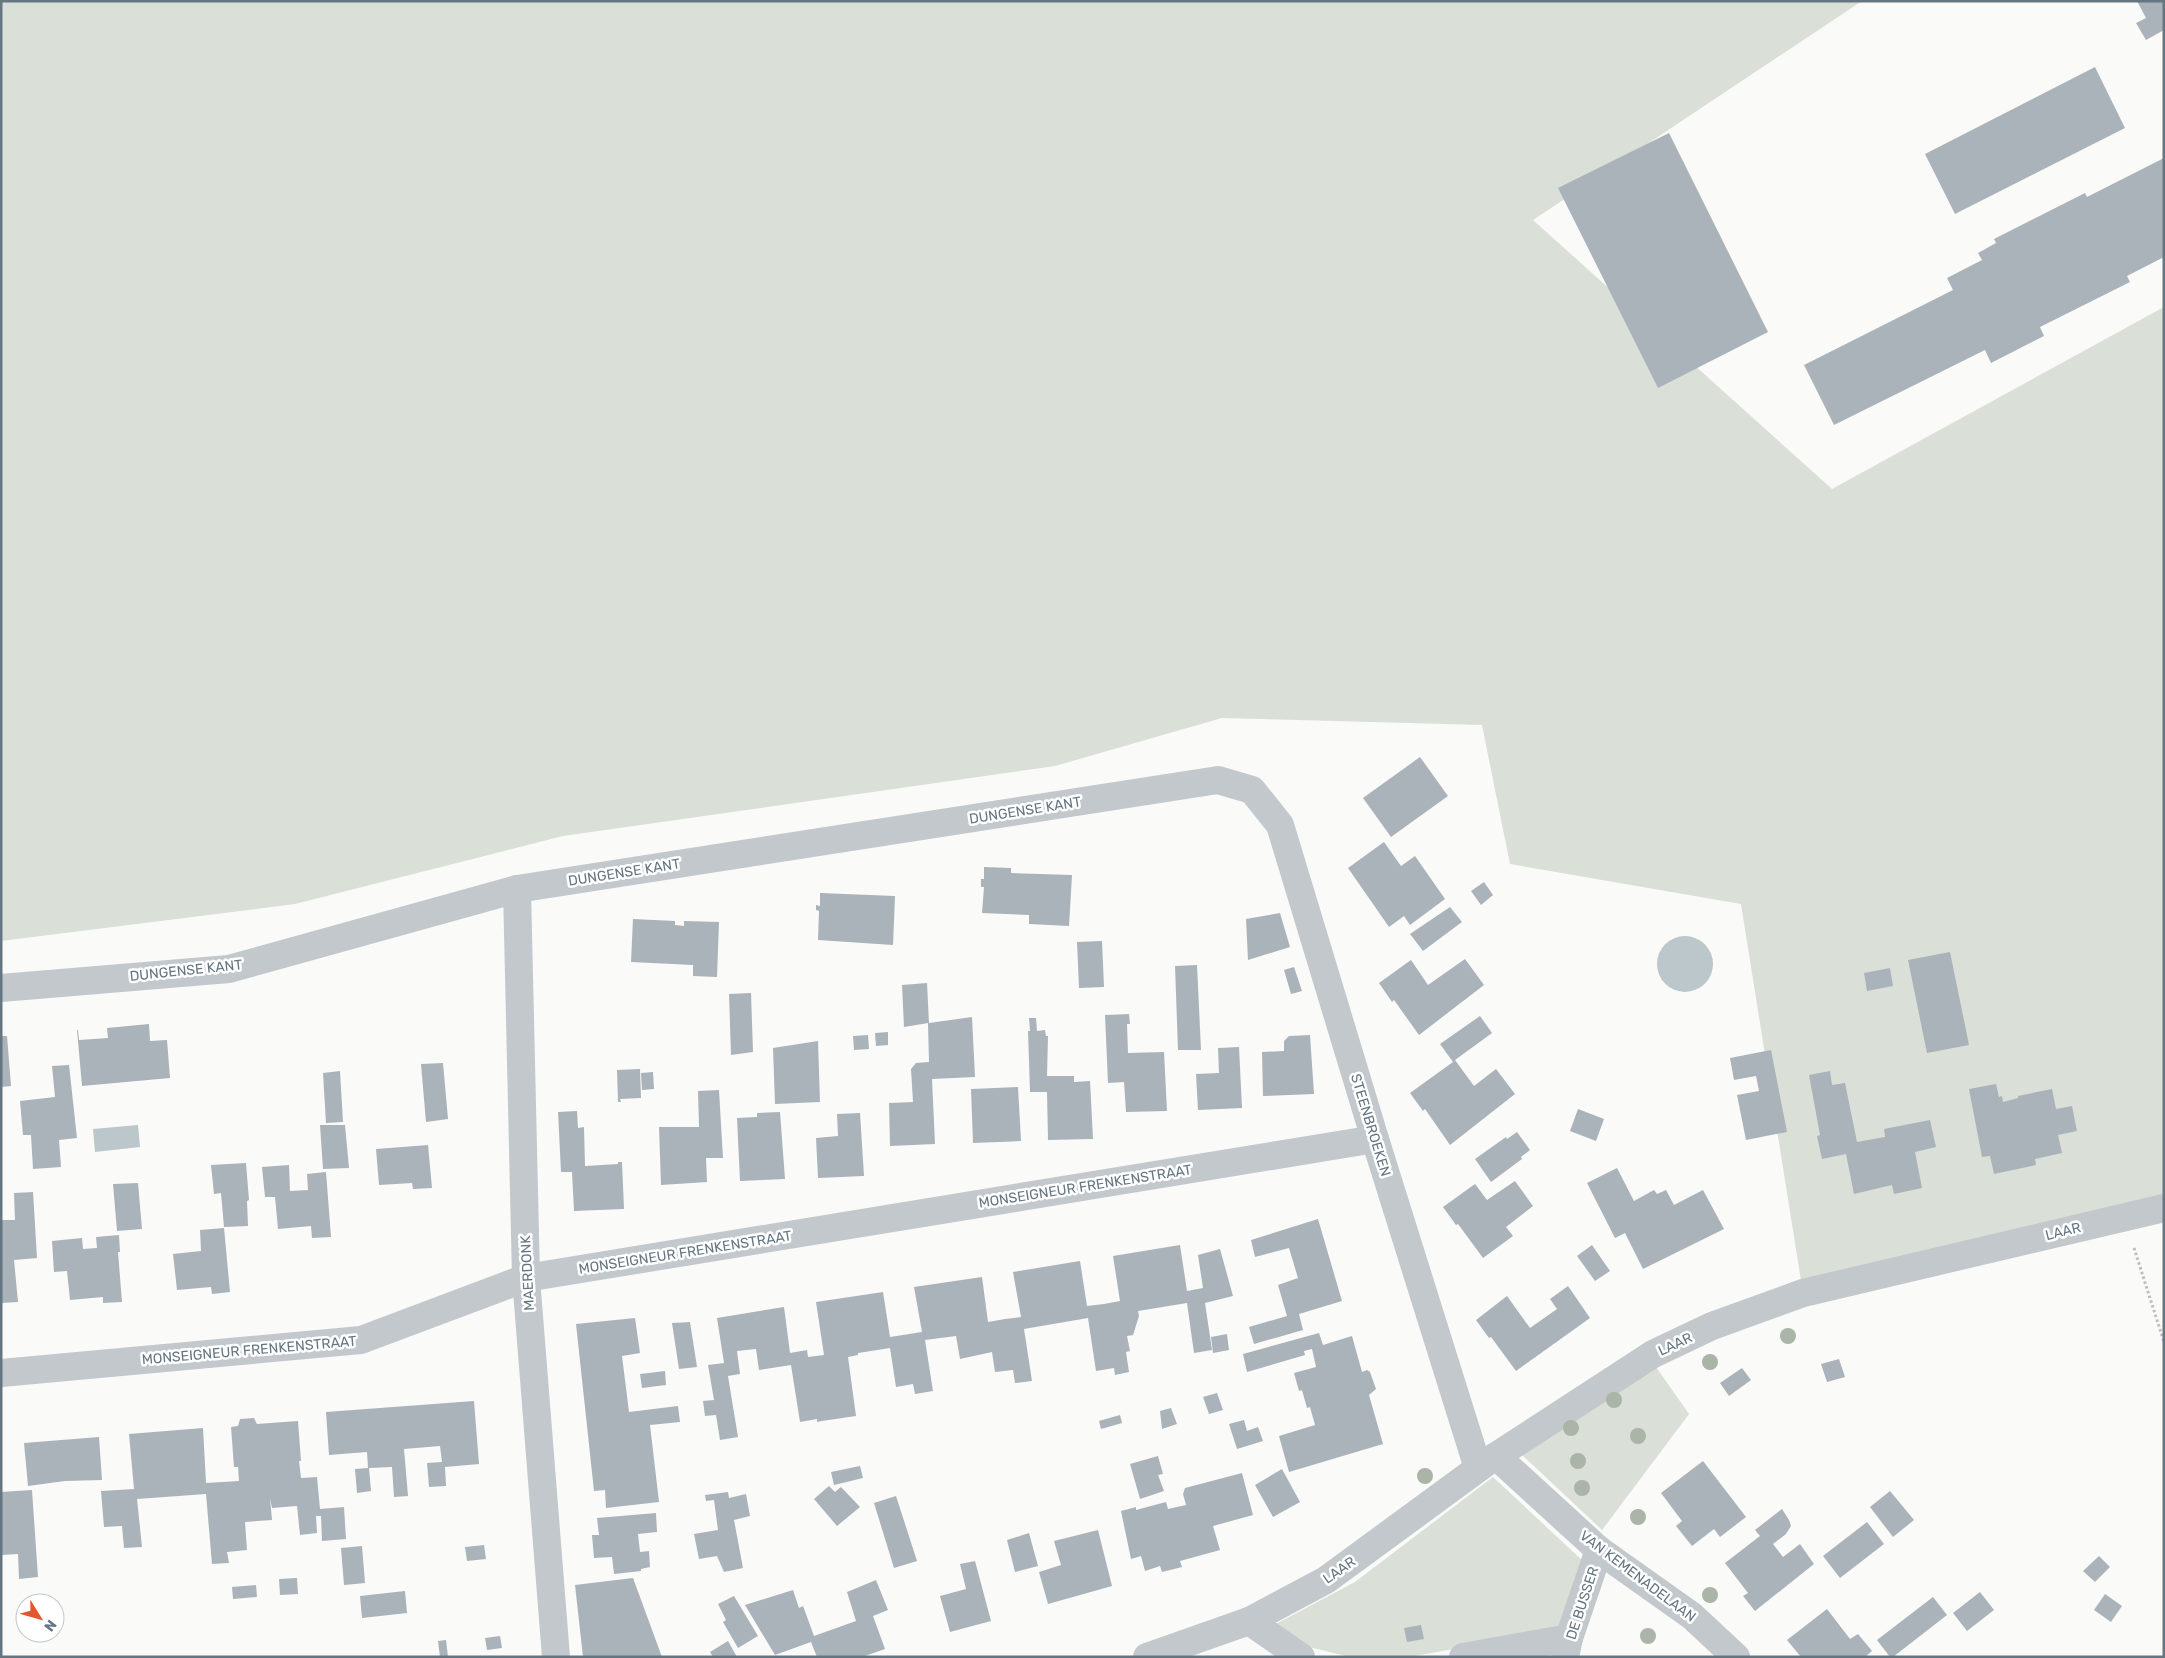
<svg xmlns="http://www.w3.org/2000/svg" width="2165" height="1658" font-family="Rubik,sans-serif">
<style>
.green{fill:#dadfd7}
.water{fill:#bbc7cb}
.building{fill:#aab3b9}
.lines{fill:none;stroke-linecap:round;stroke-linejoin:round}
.path{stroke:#bbbfc2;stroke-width:3;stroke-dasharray:2.5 2.5;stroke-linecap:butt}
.minor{stroke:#c3c8cc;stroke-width:28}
.tree{fill:#aab4a7}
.labels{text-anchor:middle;stroke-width:5;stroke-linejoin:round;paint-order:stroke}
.street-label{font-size:14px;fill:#657683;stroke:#fff}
</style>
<rect width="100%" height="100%" fill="#fafaf8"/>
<g class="green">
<polygon points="1,1 1862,1 1533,220 1832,489 2164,307 2164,1208 1803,1293 1741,904 1510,864 1482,725 1222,718 1055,766 563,836 295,904 1,941"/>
<polygon points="1656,1367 1689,1414 1602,1530 1520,1453"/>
<polygon points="1493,1477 1585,1563 1560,1630 1409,1657 1350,1657 1309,1647 1272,1626 1355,1582"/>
</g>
<g class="water">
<circle cx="1685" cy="964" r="28"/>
<polygon points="138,1125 140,1147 95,1152 93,1129"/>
</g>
<g class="building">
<polygon points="2137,1 2164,1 2164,30 2146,40 2136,23 2146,18"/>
<polygon points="2095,67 2125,128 1955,214 1925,154"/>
<polygon points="1669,133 1768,332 1658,388 1558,188"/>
<polygon points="2164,158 2164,257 2127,276 2130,282 2040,327 2044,336 1991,363 1985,350 1834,425 1804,365 1953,290 1947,278 1982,260 1978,253 1996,243 1994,239 2085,193 2087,197"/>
<polygon points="1420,757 1448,796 1391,837 1363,798"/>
<polygon points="1384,842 1401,866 1415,856 1445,899 1410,925 1404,916 1389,927 1348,868"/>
<polygon points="984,867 1011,868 1011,873 1072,875 1069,926 1029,924 1029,915 982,913 984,887 981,887 981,879 984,879"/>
<polygon points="1484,882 1493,895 1481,905 1471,891"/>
<polygon points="820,893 895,896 893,945 818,940 819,911 816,910 816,905 820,906"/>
<polygon points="1450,907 1462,922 1423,951 1410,934"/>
<polygon points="1280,913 1290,947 1248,960 1246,919"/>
<polygon points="633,919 675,921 675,925 684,926 684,921 719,922 717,977 693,976 693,965 631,962"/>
<polygon points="1102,941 1104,987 1079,988 1077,942"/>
<polygon points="1950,952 1969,1045 1927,1053 1908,960"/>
<polygon points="1465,959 1484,985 1419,1035 1394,1000 1392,1002 1379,983 1411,960 1428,985"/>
<polygon points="1197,965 1201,1050 1178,1050 1175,966"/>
<polygon points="1294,967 1302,991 1291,994 1284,970"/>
<polygon points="1890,968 1893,986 1867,991 1864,973"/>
<polygon points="927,983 929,1023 972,1017 975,1077 932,1079 935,1144 890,1146 889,1103 913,1102 911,1069 916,1063 929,1062 928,1023 904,1027 902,985"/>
<polygon points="751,993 753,1052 731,1055 729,994"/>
<polygon points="1129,1014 1130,1024 1127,1024 1128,1053 1164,1052 1167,1111 1126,1112 1124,1082 1108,1083 1105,1015"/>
<polygon points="1480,1016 1492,1033 1455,1060 1474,1086 1496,1069 1515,1094 1450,1145 1425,1109 1423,1111 1410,1093 1453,1062 1440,1044"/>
<polygon points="1029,1018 1036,1018 1037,1031 1045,1030 1046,1036 1048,1036 1047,1076 1074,1076 1074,1082 1090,1081 1093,1139 1048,1140 1047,1092 1030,1092 1028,1031 1030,1031"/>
<polygon points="149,1024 150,1041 167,1040 170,1078 82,1086 77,1030 78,1030 79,1040 108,1038 107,1028"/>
<polygon points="888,1032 888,1045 876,1046 875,1033"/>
<polygon points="868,1035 869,1049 854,1050 853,1036"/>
<polygon points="1310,1035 1314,1094 1263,1096 1262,1052 1284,1051 1284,1041 1289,1036"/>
<polygon points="1,1036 7,1036 11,1086 1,1087"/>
<polygon points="818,1041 820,1102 775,1104 773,1048"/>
<polygon points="1239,1047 1242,1108 1198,1110 1196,1074 1219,1073 1218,1048"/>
<polygon points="1771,1050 1787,1132 1746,1140 1737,1095 1759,1091 1756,1076 1734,1080 1730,1058"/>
<polygon points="443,1063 448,1119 426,1122 421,1064"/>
<polygon points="69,1065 77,1138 59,1140 61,1167 33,1169 31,1135 23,1135 20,1101 55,1097 52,1066"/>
<polygon points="640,1069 641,1098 620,1099 621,1102 618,1102 617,1070"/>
<polygon points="340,1071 343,1122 326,1123 323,1073"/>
<polygon points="1830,1071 1832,1085 1845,1083 1857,1142 1885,1137 1884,1129 1930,1120 1936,1147 1915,1152 1922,1188 1894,1194 1892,1185 1854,1194 1846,1154 1822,1159 1817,1136 1820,1135 1809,1075"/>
<polygon points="653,1072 654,1089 642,1090 641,1073"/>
<polygon points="1996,1084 1999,1097 2002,1096 2003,1102 2018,1098 2018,1096 2052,1089 2056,1109 2072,1106 2077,1131 2058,1135 2062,1153 2035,1159 2036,1165 1994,1174 1990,1156 1982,1157 1969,1089"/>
<polygon points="1018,1087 1021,1141 973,1143 971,1089"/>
<polygon points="719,1090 723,1158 706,1158 707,1182 661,1185 659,1127 699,1127 698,1091"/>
<polygon points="1578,1109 1604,1119 1596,1141 1570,1131"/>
<polygon points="577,1111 578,1128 584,1127 585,1166 618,1164 618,1162 622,1162 624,1209 574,1211 572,1172 561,1172 558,1112"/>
<polygon points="780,1112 785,1179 740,1181 737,1118 757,1117 757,1113"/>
<polygon points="860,1113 864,1176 818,1178 816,1138 838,1136 837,1114"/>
<polygon points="320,1125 345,1125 349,1168 323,1169"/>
<polygon points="1517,1132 1530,1150 1521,1157 1522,1159 1491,1182 1475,1159 1506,1137 1507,1139"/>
<polygon points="428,1145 432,1188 413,1189 412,1183 379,1185 376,1149"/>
<polygon points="246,1163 249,1200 247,1201 248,1226 224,1227 221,1193 214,1194 211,1165"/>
<polygon points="289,1165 290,1191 308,1190 307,1174 326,1172 331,1237 312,1238 311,1226 278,1229 275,1197 265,1197 262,1167"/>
<polygon points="1617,1168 1634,1201 1654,1190 1657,1194 1666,1190 1674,1205 1703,1190 1724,1229 1643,1269 1625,1233 1615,1238 1587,1183"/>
<polygon points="1515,1181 1533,1206 1506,1227 1513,1236 1483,1258 1458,1224 1456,1225 1443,1207 1475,1184 1487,1200"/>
<polygon points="138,1183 142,1229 117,1231 113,1184"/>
<polygon points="33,1192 37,1258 14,1260 18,1302 1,1303 1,1220 15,1220 14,1193"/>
<polygon points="1318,1219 1342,1301 1299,1314 1303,1330 1254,1344 1249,1327 1287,1316 1278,1285 1298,1278 1289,1248 1255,1257 1251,1240"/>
<polygon points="224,1228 230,1292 212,1294 211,1287 177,1290 173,1254 201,1251 200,1230"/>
<polygon points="119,1235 120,1252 118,1252 122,1302 103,1303 103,1297 70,1300 67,1271 54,1272 52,1241 82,1238 83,1249 97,1248 96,1237"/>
<polygon points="1180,1245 1187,1291 1203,1288 1198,1255 1220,1249 1233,1296 1205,1303 1212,1350 1194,1353 1187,1303 1138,1311 1139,1316 1133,1335 1127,1336 1130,1351 1126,1352 1129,1372 1115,1375 1114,1368 1096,1371 1088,1318 1024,1329 1032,1381 1015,1383 1013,1370 995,1372 992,1352 960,1359 956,1336 925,1340 933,1391 915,1394 913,1384 896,1387 890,1348 858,1353 858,1355 848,1357 856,1416 822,1421 817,1422 817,1419 800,1422 791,1365 759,1370 756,1349 737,1351 740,1374 728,1376 738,1437 720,1440 716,1415 705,1416 703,1401 714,1400 708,1365 724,1363 717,1318 784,1307 790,1353 807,1350 808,1357 824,1355 816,1302 883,1292 890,1337 922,1332 914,1287 982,1277 988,1322 1005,1319 1021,1317 1013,1272 1080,1261 1087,1306 1104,1304 1120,1301 1113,1256"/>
<polygon points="1592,1245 1610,1271 1595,1281 1577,1256"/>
<polygon points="1568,1286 1590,1318 1516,1371 1491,1337 1489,1338 1476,1320 1507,1296 1530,1328 1557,1309 1550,1299"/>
<polygon points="635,1318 640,1353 622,1356 629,1412 678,1406 680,1422 650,1425 659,1502 606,1508 605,1490 594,1491 576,1324"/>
<polygon points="690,1322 697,1367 679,1369 672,1323"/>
<polygon points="1319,1333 1323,1345 1352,1336 1362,1372 1367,1370 1370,1372 1376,1389 1369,1395 1383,1444 1289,1472 1279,1436 1315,1425 1310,1407 1307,1408 1302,1390 1299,1391 1294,1373 1316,1367 1312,1349 1304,1351 1305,1355 1247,1372 1243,1354"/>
<polygon points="1227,1334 1229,1350 1213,1353 1211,1337"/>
<polygon points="1839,1359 1845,1377 1827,1382 1821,1364"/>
<polygon points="1742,1368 1751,1380 1729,1396 1720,1383"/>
<polygon points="665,1371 666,1385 642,1388 640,1374"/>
<polygon points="1217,1393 1223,1410 1209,1414 1203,1397"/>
<polygon points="474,1401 479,1464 445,1467 446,1486 429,1487 427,1463 442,1462 440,1446 404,1449 408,1496 394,1497 392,1467 369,1468 371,1491 357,1493 355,1469 368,1468 367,1452 329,1455 326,1412"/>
<polygon points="1171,1408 1177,1424 1162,1429 1160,1411"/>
<polygon points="1120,1415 1122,1423 1101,1429 1099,1421"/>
<polygon points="254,1418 257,1424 298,1421 301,1461 299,1461 301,1478 317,1477 320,1509 344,1507 346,1539 322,1541 321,1516 316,1516 317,1533 300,1535 297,1506 272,1508 270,1498 272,1520 245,1522 247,1550 227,1552 229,1563 212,1564 206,1494 137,1499 142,1547 124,1548 122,1526 104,1527 101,1491 134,1489 129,1434 203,1428 206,1483 239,1481 238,1467 234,1467 231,1427 238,1426 240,1419"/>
<polygon points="1244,1420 1247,1431 1258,1427 1263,1441 1237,1449 1229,1424"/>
<polygon points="99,1437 102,1480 65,1481 28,1486 24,1443"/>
<polygon points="1158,1456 1163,1474 1158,1475 1164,1491 1140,1499 1130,1464"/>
<polygon points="1703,1461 1746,1517 1720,1537 1714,1529 1692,1546 1676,1526 1682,1521 1661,1493"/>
<polygon points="860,1466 863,1478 834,1485 831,1472"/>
<polygon points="1282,1469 1300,1502 1273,1517 1255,1485"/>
<polygon points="1242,1473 1253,1515 1213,1526 1220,1550 1180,1561 1182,1567 1162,1572 1160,1566 1145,1571 1141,1556 1131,1559 1121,1511 1136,1507 1136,1510 1166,1502 1168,1509 1186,1505 1183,1494 1185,1488"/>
<polygon points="829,1486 835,1492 841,1487 860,1507 837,1526 814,1499"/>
<polygon points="32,1490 38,1577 19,1579 18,1554 1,1555 1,1492"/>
<polygon points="1890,1491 1914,1520 1893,1537 1870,1507"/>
<polygon points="728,1492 729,1498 746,1494 750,1516 734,1520 743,1568 724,1572 717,1556 699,1559 694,1534 718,1530 714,1500 706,1501 705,1495"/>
<polygon points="896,1496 917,1561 894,1568 874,1503"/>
<polygon points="1782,1509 1789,1520 1791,1526 1786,1534 1773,1544 1783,1557 1800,1544 1814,1564 1755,1611 1743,1596 1748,1593 1725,1563 1760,1536 1755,1530"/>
<polygon points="656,1513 657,1532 638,1534 640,1552 649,1551 650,1567 641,1569 641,1571 614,1574 612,1557 594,1558 592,1535 599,1535 597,1518"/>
<polygon points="1867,1522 1884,1544 1840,1578 1823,1556"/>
<polygon points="1098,1530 1112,1586 1048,1604 1039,1572 1061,1565 1054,1541"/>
<polygon points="1029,1533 1038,1566 1015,1572 1007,1540"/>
<polygon points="484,1545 486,1559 467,1561 465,1547"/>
<polygon points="362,1546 365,1583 344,1585 341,1548"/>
<polygon points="2099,1556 2110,1567 2095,1582 2083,1571"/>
<polygon points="975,1561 991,1621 950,1632 940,1596 966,1589 960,1564"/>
<polygon points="297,1578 298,1594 280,1595 279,1579"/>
<polygon points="633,1578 662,1657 583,1657 575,1585"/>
<polygon points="876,1580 888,1610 873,1616 885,1649 862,1657 817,1657 811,1642 775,1655 745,1605 793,1590 799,1608 803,1606 814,1636 856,1621 847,1592"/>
<polygon points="256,1585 257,1597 233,1599 232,1587"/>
<polygon points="405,1591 407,1613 362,1618 360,1596"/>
<polygon points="1980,1592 1994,1610 1967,1631 1953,1613"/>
<polygon points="2105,1594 2122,1606 2111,1622 2094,1610"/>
<polygon points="734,1596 758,1636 738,1648 723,1622 726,1620 718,1604"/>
<polygon points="1933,1597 1947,1615 1893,1657 1890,1657 1877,1640"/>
<polygon points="1827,1609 1850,1639 1858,1634 1872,1651 1865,1657 1801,1657 1787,1640"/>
<polygon points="1421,1625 1424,1639 1407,1642 1404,1628"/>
<polygon points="500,1636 502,1648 487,1650 485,1638"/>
<polygon points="446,1640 448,1657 440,1657 438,1641"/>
<polygon points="728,1641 737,1657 713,1657 710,1652"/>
</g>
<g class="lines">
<polyline class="path" points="2134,1248 2164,1342"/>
<g class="minor">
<polyline points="517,889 526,1278 556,1657"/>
<polyline points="1,988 229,969 517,889 1218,780 1252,790 1280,825 1375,1139 1478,1468"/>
<polyline points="1,1373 361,1340 526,1278 1375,1139"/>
<polyline points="1496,1456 1599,1550 1692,1616 1736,1657"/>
<polyline points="1249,1621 1301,1657"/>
<polyline points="1147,1657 1249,1621 1326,1580 1487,1462 1653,1354 1712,1326 1803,1293 2164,1208"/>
<polyline points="1463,1657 1569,1638"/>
<polyline points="1565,1657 1569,1638 1599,1550"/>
</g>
</g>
<g class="tree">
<circle cx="1788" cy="1336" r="8"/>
<circle cx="1710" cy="1362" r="8"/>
<circle cx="1614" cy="1400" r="8"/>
<circle cx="1571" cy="1428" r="8"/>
<circle cx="1638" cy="1436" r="8"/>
<circle cx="1578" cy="1461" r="8"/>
<circle cx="1425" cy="1476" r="8"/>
<circle cx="1582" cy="1488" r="8"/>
<circle cx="1638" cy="1517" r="8"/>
<circle cx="1710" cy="1595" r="8"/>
<circle cx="1648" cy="1636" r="8"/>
</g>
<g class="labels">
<g class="street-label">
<text transform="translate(1025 810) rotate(-9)" y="5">DUNGENSE KANT</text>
<text transform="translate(624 872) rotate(-9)" y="5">DUNGENSE KANT</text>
<text transform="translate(186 970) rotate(-6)" y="5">DUNGENSE KANT</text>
<text transform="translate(1371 1125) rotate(73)" y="5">STEENBROEKEN</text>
<text transform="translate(1085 1186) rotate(-9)" y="5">MONSEIGNEUR FRENKENSTRAAT</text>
<text transform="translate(2063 1231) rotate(-14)" y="5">LAAR</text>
<text transform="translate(685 1252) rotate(-9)" y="5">MONSEIGNEUR FRENKENSTRAAT</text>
<text transform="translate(527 1273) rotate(-93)" y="5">MAERDONK</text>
<text transform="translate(1675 1344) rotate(-25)" y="5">LAAR</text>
<text transform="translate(249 1350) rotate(-5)" y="5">MONSEIGNEUR FRENKENSTRAAT</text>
<text transform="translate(1339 1570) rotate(-35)" y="5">LAAR</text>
<text transform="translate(1638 1576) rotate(37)" y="5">VAN KEMENADELAAN</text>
<text transform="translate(1582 1603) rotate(-72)" y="5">DE BUSSER</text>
</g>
</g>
<rect width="2165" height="1658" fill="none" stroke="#657683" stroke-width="5"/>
<g transform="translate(40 1618) rotate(127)"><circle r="24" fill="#ffffff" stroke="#c1c8cd"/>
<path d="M0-4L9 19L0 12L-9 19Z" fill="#e4572e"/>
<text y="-8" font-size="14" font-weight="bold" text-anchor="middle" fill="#657683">N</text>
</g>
</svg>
